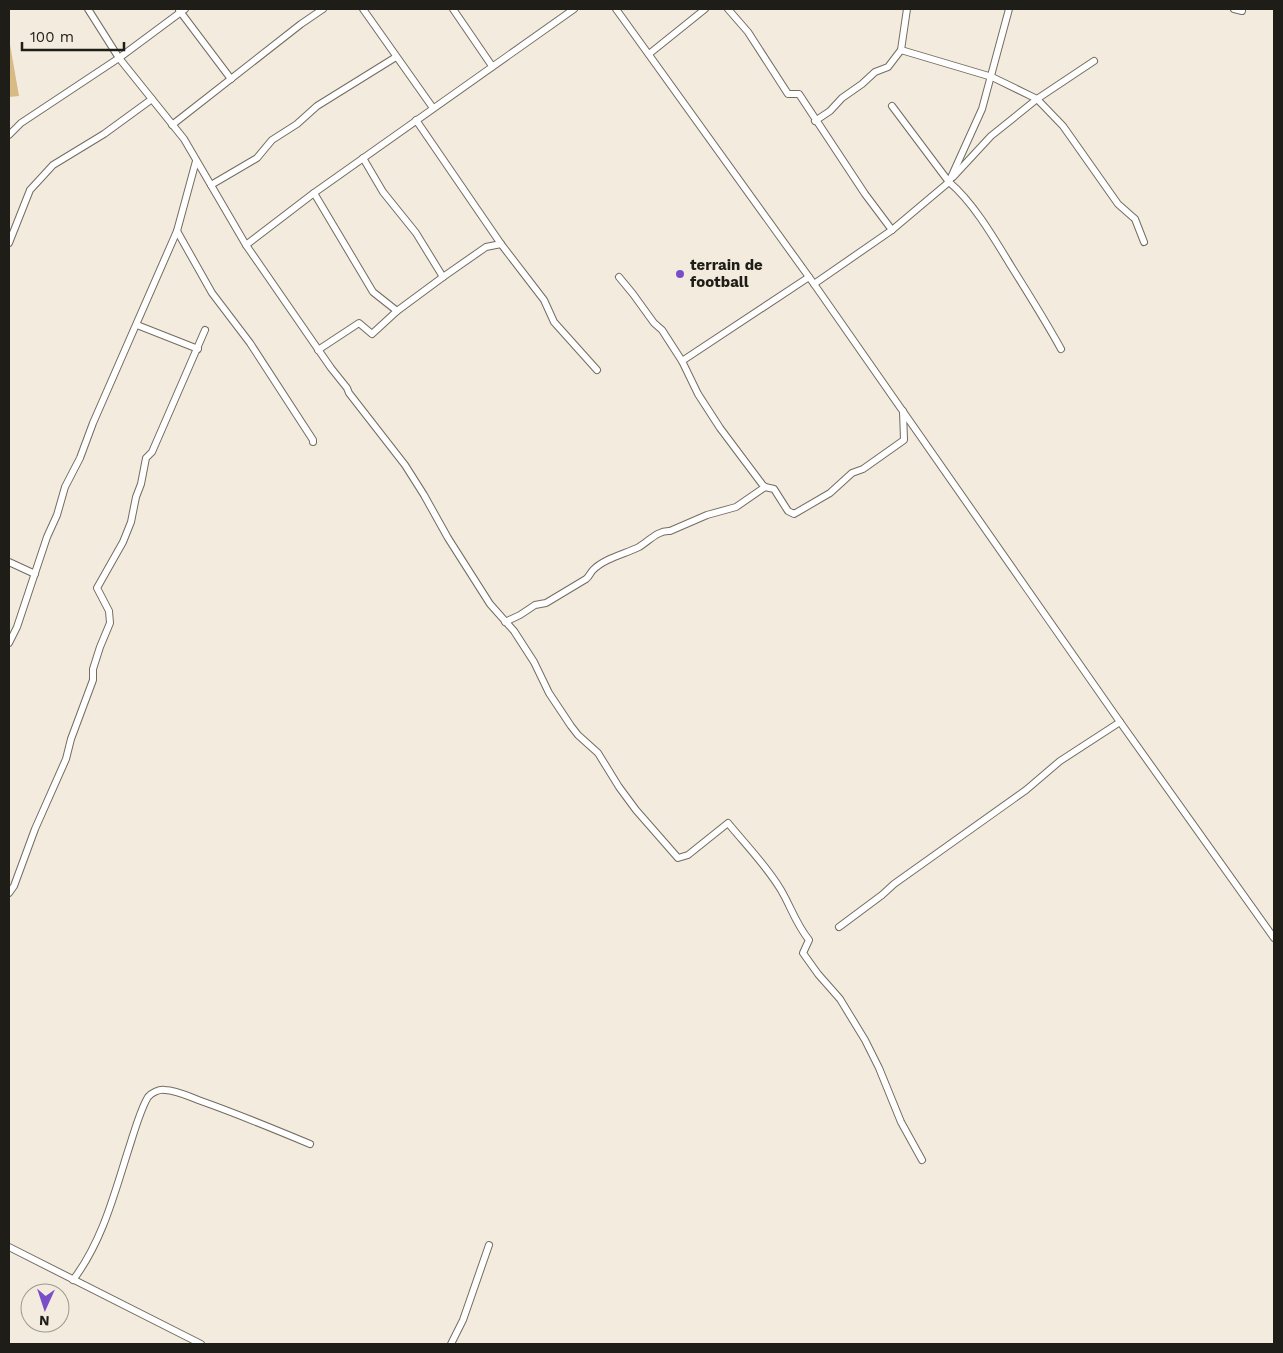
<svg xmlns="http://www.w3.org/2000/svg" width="1283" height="1353" font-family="'Work Sans',sans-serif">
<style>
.green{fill:#d7ba84}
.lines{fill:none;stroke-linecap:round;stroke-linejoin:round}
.street-casing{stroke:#736c60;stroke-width:8}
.street{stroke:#fff;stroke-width:6}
.poi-dot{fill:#794fc8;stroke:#f3ebdd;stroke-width:2}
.labels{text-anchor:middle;stroke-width:4.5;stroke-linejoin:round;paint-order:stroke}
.poi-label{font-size:15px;font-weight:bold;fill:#1f1d17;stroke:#f3ebdd;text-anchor:start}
</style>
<rect width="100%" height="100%" fill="#f3ebdd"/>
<polygon class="green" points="9,39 19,96 9,97"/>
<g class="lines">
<defs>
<g id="street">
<path d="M88,9L119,58L184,139L246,245L331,368L347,388L349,393L405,465L424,495L448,538L490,604L514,631L534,662L549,693L571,726L578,735L598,753L619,787L636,810L678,858L688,855L728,823C746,845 766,865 781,890C791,907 796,924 809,940L803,953L818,974L840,999L865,1040L879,1068L901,1122L922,1160"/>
<polyline points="363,9 433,108"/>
<polyline points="453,9 492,66"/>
<polyline points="616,9 814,284 1120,722 1274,938"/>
<polyline points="728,9 748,32 788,94 799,94 865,194 892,230"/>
<polyline points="1234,9 1242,11"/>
<polyline points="179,10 231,79"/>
<polyline points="901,50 992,77 1037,99 1063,126 1118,204 1135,219 1144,242"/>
<polyline points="649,54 705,9"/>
<path d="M892,106L949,182C973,202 994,238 1011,266C1028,293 1045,320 1061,349"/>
<polyline points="416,120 501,244 544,300 554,322 597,370"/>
<polyline points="815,121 830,111 842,98 862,84 875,72 888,67 901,50 907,9"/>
<polyline points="172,125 301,24 323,9"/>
<polyline points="9,135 21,123 119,58 185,9"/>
<polyline points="363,158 383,192 416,233 443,277"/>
<polyline points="953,177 991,136 1037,99 1094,61"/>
<polyline points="211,185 257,158 272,140 297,124 317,106 396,57"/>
<polyline points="314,193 373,292 397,311"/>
<polyline points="177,231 212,293 250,343 313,440 313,442"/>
<polyline points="9,243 30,190 53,165 104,134 152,99"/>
<polyline points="246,245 314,193 574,9"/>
<polyline points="619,277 633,294 654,323 662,330 682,361 698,394 720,428 762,484 765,487 774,489 788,511 794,514 830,493 852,473 863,469 904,440 903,411"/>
<polyline points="814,284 892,230 949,182 982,109 1009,9"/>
<polyline points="137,325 198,349"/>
<polyline points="318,350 359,323 372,334 397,311 443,277 486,247 501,244"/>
<polyline points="682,361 809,277"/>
<polyline points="9,562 35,574"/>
<path d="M505,622L520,615L535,605L546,603L586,579C590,576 590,573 593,570C605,558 625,554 639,547C649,541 658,530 670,531L707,515L736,507L765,487"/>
<polyline points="9,643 17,627 47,537 57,515 65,487 80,458 93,423 177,231 196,161"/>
<polyline points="9,893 14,886 35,829 66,759 71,739 93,680 93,669 100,647 110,623 109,611 97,588 123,542 131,522 136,497 141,484 146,458 152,452 205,330"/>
<polyline points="839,927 882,895 894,884 1026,790 1060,761 1120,722"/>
<polyline points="9,1247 201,1344"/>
<path d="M73,1280C102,1242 114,1195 128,1151C133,1136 140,1110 148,1097C151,1093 159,1089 165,1090C176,1090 190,1097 201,1101C238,1114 274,1129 310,1144"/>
<polyline points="451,1344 463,1320 489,1245"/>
</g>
</defs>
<use href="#street" class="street-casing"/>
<use href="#street" class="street"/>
</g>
<circle class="poi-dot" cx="680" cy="274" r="5"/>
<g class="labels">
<g class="poi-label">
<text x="690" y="270">terrain de<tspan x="690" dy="17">football</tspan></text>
</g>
</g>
<rect width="1283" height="1353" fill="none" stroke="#1f1d17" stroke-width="20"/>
<g transform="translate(45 1308) rotate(183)"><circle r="24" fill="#f3ebdd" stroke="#9e998e"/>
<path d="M0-4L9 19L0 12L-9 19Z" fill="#794fc8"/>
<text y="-8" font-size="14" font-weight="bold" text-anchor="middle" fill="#1f1d17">N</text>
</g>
<path d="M22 42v8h102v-8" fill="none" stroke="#1f1d17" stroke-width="2.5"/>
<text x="30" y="42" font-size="15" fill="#1f1d17" stroke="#f3ebdd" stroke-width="4" paint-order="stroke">100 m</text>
</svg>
